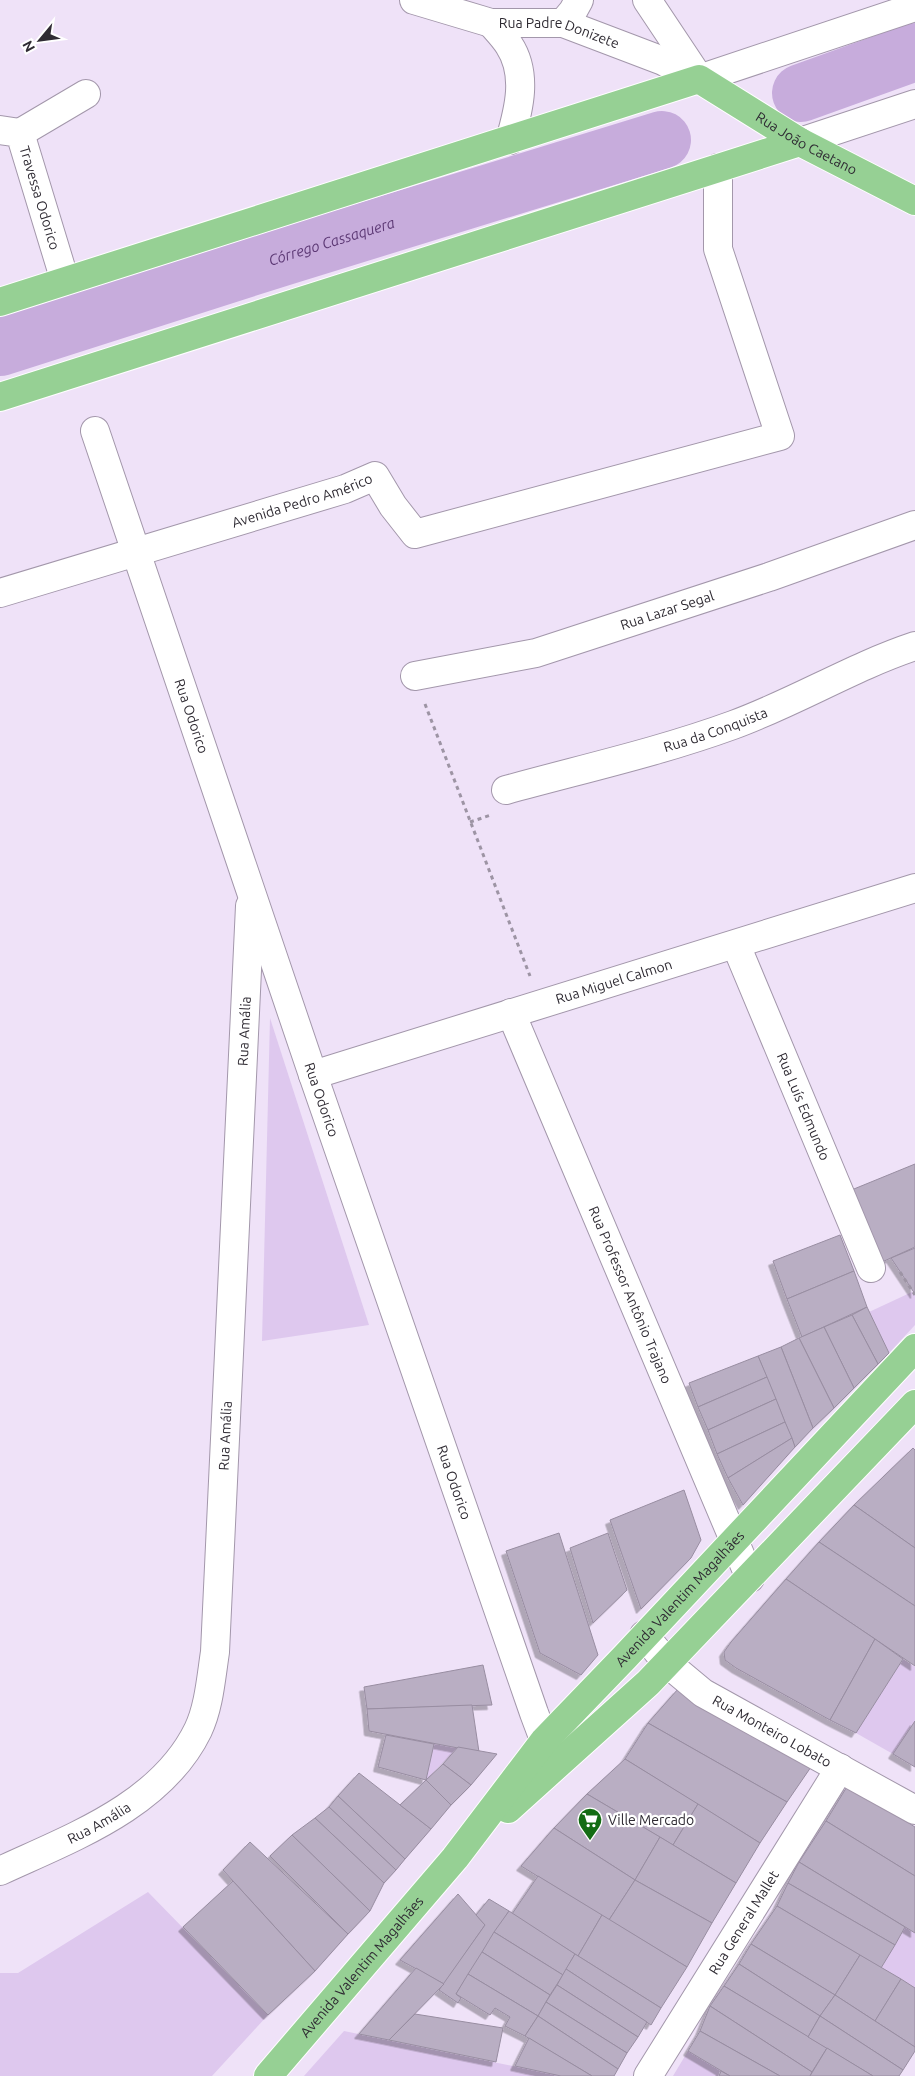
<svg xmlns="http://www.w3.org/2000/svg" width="915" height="2076" font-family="Ubuntu,sans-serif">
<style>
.green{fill:#dec8ee}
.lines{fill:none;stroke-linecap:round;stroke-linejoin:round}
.river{stroke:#c7acdc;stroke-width:58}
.building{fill:#b9aec3;stroke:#988da1;filter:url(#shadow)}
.minor-casing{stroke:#a397ab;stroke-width:30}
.major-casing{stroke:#fff;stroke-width:30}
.path{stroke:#9d94a4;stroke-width:3;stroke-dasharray:4 4;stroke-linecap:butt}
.minor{stroke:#fff;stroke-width:28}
.major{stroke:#96d094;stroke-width:28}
.labels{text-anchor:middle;stroke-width:4.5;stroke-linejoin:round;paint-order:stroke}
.street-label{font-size:14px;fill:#2f2b33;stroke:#fff}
.poi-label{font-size:14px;fill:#2f2b33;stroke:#fff;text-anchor:start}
.water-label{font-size:15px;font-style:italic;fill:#5e3a76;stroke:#fff}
</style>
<defs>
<filter id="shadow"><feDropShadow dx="-4.5" dy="4.5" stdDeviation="0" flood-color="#0004"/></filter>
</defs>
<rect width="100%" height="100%" fill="#efe2f8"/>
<g class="green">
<polygon points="270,1018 369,1325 262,1341"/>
<polygon points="912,1292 915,1294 915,1325 889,1353 869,1312"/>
<polygon points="903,1659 915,1667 915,1721 893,1754 856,1733"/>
<polygon points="434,1744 458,1747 426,1780"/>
<polygon points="148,1892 268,2015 212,2076 0,2076 0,1973 18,1973"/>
<polygon points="905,1927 915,1933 915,1988 881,1968"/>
<polygon points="344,2031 561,2076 304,2076"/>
<polygon points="688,2051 720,2070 718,2076 673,2076"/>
</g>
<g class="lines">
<g class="river">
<polyline points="801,93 915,52"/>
<path id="s1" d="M0,347L285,256L662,140"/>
</g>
</g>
<g class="building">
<polygon points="915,1164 915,1247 882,1262 849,1191"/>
<polygon points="840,1235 854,1271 787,1299 773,1261"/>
<polygon points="915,1248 915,1294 891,1258"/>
<polygon points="854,1271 867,1307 802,1337 787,1299"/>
<polygon points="867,1307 889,1353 878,1364 852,1315"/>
<polygon points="852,1315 878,1364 854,1388 824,1327"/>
<polygon points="824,1327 854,1388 834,1408 799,1338"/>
<polygon points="799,1338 834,1408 813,1428 781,1347"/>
<polygon points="781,1347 813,1428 795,1447 758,1356"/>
<polygon points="758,1356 767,1377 698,1407 689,1383"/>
<polygon points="767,1377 776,1399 708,1430 698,1407"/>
<polygon points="776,1399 785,1422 717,1454 708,1430"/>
<polygon points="785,1422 792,1438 728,1478 717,1454"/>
<polygon points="792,1438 795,1447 743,1505 728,1478"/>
<polygon points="913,1448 915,1450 915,1548 854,1505"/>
<polygon points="684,1490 701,1540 691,1558 641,1609 610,1520"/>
<polygon points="854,1505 915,1548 915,1606 819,1542"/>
<polygon points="559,1533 598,1655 581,1675 540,1653 506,1551"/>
<polygon points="608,1533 627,1590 593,1623 570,1548"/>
<polygon points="819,1542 915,1606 915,1666 786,1579"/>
<polygon points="786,1579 875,1639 830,1720 736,1668 725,1660 724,1652 731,1642"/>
<polygon points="875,1639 903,1659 856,1733 830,1720"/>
<polygon points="483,1665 492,1705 367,1709 364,1687"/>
<polygon points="678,1689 811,1767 787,1802 648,1723"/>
<polygon points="472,1705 479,1752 369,1731 367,1709"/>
<polygon points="915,1721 915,1767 893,1754"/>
<polygon points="648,1723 787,1802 760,1843 625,1759"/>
<polygon points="386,1735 434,1744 426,1780 378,1767"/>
<polygon points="458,1747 497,1754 471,1785 443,1764"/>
<polygon points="625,1759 698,1804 673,1845 587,1794"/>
<polygon points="443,1764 471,1785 451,1805 426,1780"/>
<polygon points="359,1773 431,1829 405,1859 338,1796"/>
<polygon points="426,1780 451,1805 431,1829 400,1805"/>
<polygon points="848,1785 915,1827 915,1876 826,1821"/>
<polygon points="587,1794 660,1837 635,1880 554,1828"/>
<polygon points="338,1796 405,1859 396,1870 329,1807"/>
<polygon points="698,1804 760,1843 736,1883 673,1845"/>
<polygon points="329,1807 396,1870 384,1883 315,1818"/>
<polygon points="315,1818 384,1883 370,1911 292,1835"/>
<polygon points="826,1821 915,1876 915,1933 799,1862"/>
<polygon points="554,1828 635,1880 609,1920 521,1866"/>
<polygon points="292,1835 370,1911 348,1934 270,1856"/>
<polygon points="660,1837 736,1883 712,1923 635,1880"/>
<polygon points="250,1842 348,1934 315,1971 223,1870"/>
<polygon points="799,1862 905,1927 895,1945 788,1883"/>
<polygon points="538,1876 602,1915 578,1956 512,1914"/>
<polygon points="635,1880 712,1923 687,1967 609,1920"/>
<polygon points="233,1881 315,1971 268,2015 183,1927"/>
<polygon points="788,1883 895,1945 881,1968 777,1906"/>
<polygon points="458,1894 485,1925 444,1984 400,1960"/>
<polygon points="489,1899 509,1911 456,1994 461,1998 458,2003 439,1990 485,1925 476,1915"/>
<polygon points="777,1906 860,1955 835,1995 751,1944"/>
<polygon points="509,1911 575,1954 563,1975 494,1932"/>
<polygon points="602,1915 687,1967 661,2008 578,1956"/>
<polygon points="494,1932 563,1975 550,1995 482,1952"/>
<polygon points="751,1944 835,1995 820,2016 739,1964"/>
<polygon points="482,1952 550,1995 538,2016 468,1974"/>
<polygon points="575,1954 661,2008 651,2025 566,1969"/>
<polygon points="860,1955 901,1979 875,2021 835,1995"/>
<polygon points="739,1964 820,2016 808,2037 724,1986"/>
<polygon points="416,1968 444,1984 389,2040 359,2034"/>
<polygon points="566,1969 647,2022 638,2037 557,1985"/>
<polygon points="468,1974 538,2016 525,2036 505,2026 510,2017 495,2008 490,2015 456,1994"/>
<polygon points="901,1979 915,1988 915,2047 875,2021"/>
<polygon points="557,1985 638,2037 627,2053 546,2002"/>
<polygon points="724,1986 827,2048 812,2072 710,2006"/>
<polygon points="835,1995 915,2047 915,2051 903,2070 820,2016"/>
<polygon points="546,2002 627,2053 618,2069 538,2016"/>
<polygon points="710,2006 812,2072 810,2076 780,2076 700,2031"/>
<polygon points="415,2014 503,2028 496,2062 389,2040"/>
<polygon points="538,2016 618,2069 614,2076 592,2076 525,2036"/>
<polygon points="820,2016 903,2070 899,2076 873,2076 808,2037"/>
<polygon points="700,2031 780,2076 730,2076 688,2051"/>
<polygon points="529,2038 592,2076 561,2076 515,2066"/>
<polygon points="827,2048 873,2076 810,2076"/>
<polygon points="721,2071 730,2076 719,2076"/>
</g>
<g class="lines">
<defs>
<g id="minor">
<path id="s2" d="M414,0L491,23H563L663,61L699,79"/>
<polyline points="647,0 699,78"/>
<path d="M491,23C497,30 504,37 509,45C528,74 519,109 510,140"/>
<polyline points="563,23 573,11 579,0"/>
<polyline points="699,79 915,7"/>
<path id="s3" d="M0,130L20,133L65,281"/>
<polyline points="20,133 86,94"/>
<polyline points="800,142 915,104"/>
<path id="s4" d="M95,431L313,1075L534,1713L552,1761"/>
<path id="s5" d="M0,593L345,489L375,476L393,506L415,534L780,436L718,249V168"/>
<path id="s6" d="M415,676L536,653L769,577L915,525"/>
<path id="s7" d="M506,790C582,769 659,752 733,725C796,702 852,667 915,646"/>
<path id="s8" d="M736,945L871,1268"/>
<path id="s9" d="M511,1013L750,1578"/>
<path id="s10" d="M313,1075L915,888"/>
<path id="s11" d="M644,1635L667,1663L703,1693L915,1810"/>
<path id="s12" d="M0,1871C71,1838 161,1806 198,1730C209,1707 211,1678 215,1652L250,906"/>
<path id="s13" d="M648,2076L840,1768"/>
</g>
<g id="major">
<path id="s14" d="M0,302L699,79L800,142L915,201"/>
<polyline points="0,397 800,142"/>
<polyline points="508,1809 648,1683 915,1404"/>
<path id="s15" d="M268,2076L455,1858L544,1741L624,1658L915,1348"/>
</g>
</defs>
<use href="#minor" class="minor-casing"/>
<use href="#major" class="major-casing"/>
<g class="path">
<polyline points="425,704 530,976"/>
<polyline points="470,822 491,815"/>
<polyline points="900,1272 915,1295"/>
</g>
<use href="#minor" class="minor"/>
<use href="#major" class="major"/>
</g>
<defs>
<symbol id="supermarket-pin" viewBox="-11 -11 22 30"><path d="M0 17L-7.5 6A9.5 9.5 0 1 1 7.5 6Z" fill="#146c14" stroke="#fff"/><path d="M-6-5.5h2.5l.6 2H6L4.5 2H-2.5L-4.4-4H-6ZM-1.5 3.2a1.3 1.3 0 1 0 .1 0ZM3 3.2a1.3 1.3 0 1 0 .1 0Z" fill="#fff"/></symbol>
</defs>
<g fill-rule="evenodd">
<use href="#supermarket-pin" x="576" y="1806" width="28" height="38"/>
</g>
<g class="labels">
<g class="street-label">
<text dy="5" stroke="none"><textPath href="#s2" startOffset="150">Rua Padre Donizete</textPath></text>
<text dy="5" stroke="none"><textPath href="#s14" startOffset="859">Rua João Caetano</textPath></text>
<text dy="5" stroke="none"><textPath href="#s3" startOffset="88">Travessa Odorico</textPath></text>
<text dy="5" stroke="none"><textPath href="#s5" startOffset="316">Avenida Pedro Américo</textPath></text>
<text dy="5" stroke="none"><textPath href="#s6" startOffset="261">Rua Lazar Segal</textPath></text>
<text dy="5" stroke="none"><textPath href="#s4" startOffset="301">Rua Odorico</textPath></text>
<text dy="5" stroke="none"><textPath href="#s7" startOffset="218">Rua da Conquista</textPath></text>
<text dy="5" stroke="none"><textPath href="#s10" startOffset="315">Rua Miguel Calmon</textPath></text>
<text dy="5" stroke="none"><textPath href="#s12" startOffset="950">Rua Amália</textPath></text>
<text dy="5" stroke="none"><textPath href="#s4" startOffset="706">Rua Odorico</textPath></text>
<text dy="5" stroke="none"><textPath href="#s8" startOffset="175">Rua Luís Edmundo</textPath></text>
<text dy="5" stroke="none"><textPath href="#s9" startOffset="306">Rua Professor Antônio Trajano</textPath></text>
<text dy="5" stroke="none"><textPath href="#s12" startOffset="545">Rua Amália</textPath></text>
<text dy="5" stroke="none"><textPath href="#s4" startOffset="1111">Rua Odorico</textPath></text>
<text dy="5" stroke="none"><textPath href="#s15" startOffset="631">Avenida Valentim Magalhães</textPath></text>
<text dy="5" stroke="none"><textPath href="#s11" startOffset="162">Rua Monteiro Lobato</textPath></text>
<text dy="5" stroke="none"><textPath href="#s12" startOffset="110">Rua Amália</textPath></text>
<text dy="5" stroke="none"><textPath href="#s13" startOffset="181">Rua General Mallet</textPath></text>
<text dy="5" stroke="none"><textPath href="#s15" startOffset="144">Avenida Valentim Magalhães</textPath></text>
</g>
<g class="poi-label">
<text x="608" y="1825">Ville Mercado</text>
</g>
<g class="water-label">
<text dy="5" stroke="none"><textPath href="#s1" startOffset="348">Córrego Cassaquera</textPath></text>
</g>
</g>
<g transform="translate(40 40) rotate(241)" stroke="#ffffff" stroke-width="4" paint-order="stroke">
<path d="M0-4L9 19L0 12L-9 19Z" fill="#2f2b33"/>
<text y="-8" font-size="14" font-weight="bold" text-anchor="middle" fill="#2f2b33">N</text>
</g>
</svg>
